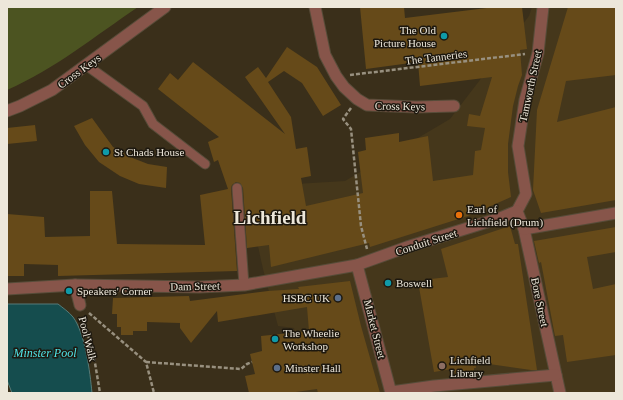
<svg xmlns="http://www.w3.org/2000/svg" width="623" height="400" font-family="Georgia,serif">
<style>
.built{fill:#45371b}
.green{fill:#4c5421}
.water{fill:#154d4e;stroke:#567b78}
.building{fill:#664a19}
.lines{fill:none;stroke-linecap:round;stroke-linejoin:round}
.service-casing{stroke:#574c39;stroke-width:11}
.pedestrian-casing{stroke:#574c39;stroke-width:13}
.minor-casing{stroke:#574c39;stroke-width:13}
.path{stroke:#98907f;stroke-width:2.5;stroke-dasharray:4 2;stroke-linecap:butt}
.service{stroke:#87554a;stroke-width:9}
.pedestrian{stroke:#87554a;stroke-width:11}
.minor{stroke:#87554a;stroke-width:11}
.culture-dot{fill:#0f9aa8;stroke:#1d180f;stroke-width:1.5}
.food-dot{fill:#e8710a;stroke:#1d180f;stroke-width:1.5}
.service-dot{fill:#5c6f8a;stroke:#1d180f;stroke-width:1.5}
.education-dot{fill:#8d6e63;stroke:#1d180f;stroke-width:1.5}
.labels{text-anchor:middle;stroke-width:3;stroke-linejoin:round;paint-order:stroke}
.poi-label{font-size:11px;fill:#ede7da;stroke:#1d180f;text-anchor:start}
.street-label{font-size:11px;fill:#ede7da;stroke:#1d180f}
.water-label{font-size:12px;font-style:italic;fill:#50e5e8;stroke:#1d180f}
.town-label{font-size:19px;font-weight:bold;fill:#ede7da;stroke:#1d180f}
</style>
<rect width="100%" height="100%" fill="#3a2f1a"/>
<polygon class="built" points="532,7 616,7 616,393 289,393 306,390 294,328 278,326 263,269 245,187 345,181 450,119 529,16"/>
<path class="green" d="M7,7H138C95,36 55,69 7,90Z"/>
<path class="water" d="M7,304H58C63,308 69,312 73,317C85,333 90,372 92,393H12L7,380Z"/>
<g class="building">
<polygon points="360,7 404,7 405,18 495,7 522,7 527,49 520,50 522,75 518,86 513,106 508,144 508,172 511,197 468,216 370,247 369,243 271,267 269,245 247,248 243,188 240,183 236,182 232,185 231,188 237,271 58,276 58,265 24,264 24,276 7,276 7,214 44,217 45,237 90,236 90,191 112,191 117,244 205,245 200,195 228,189 218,160 214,162 208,142 219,137 158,89 170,73 178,80 193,62 285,134 245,77 258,67 266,78 287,47 317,67 341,105 323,116 302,83 284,71 268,82 291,117 296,149 307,147 311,176 301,178 306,206 363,193 358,152 366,150 365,138 399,133 399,142 428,136 433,181 473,175 475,151 481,150 485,128 467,126 469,114 480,116 492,77 420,86 418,62 366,69"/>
<polygon points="568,7 616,7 616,75 566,81 557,122 616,107 616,200 541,213 533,190 537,110"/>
<polygon points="92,118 113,147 130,157 148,164 167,167 166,188 139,184 120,176 99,162 85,145 74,126"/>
<polygon points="35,125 37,141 7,144 7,128"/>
<polygon points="510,226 515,244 518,244 537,370 531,370 475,362 476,368 474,368 474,370 455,374 455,372 452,372 452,369 434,372 419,287 432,284 431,279 448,277 441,249"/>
<polygon points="616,227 616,252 587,257 593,289 616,284 616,355 567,362 563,335 555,336 541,262 539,263 534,241"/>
<polygon points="350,281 361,326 380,393 318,393 317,389 289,393 249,393 245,376 255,374 250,354 262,351 261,336 309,331 307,307 218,322 217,311 191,343 180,328 180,323 147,322 147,331 133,331 133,335 121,335 121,327 117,327 117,314 112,314 113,298 189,296 190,301 268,291 299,289 298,287"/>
</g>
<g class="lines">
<defs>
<g id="service">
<polyline points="86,65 143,106 153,124 205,164"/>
<polyline points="237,188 244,285"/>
</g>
<g id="pedestrian">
<polyline points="517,211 526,194 518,146 525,100 538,53 543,7"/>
<polyline points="517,211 524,229 560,393"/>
<polyline points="524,229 616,213"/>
<polyline points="357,265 391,393"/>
<polyline points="75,285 80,305"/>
<polyline points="7,289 75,285 199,287 244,285 357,265 407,247 500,218 517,211"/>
<polyline points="391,392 434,386 556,375"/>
</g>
<g id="minor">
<polyline points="315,7 325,55 336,76 344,87 357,99 367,105 416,107 454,106"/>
<polyline points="7,111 20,106 52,90 165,7"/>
</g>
</defs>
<use href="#service" class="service-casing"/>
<use href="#pedestrian" class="pedestrian-casing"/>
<use href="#minor" class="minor-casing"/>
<g class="path">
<polyline points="350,75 525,54"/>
<polyline points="351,108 343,119 351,129 361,226 367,249"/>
<polyline points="89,313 146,362 154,393"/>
<polyline points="83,317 94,357 100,393"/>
<polyline points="146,362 241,369 247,364 252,362"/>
</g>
<use href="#service" class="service"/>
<use href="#pedestrian" class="pedestrian"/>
<use href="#minor" class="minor"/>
</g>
<g class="culture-dot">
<circle cx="444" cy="36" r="4"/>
<circle cx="106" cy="152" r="4"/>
<circle cx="388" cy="283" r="4"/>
<circle cx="69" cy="291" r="4"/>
<circle cx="275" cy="339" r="4"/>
</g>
<circle class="food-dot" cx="459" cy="215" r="4"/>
<g class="service-dot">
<circle cx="338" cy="298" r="4"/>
<circle cx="277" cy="368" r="4"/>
</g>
<circle class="education-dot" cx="442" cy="366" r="4"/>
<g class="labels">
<g class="poi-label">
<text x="436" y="34" text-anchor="end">The Old<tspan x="436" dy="13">Picture House</tspan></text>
<text x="114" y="156">St Chads House</text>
<text x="467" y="213">Earl of<tspan x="467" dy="13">Lichfield (Drum)</tspan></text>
<text x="396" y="287">Boswell</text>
<text x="77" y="295">Speakers' Corner</text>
<text x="330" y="302" text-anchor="end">HSBC UK</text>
<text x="283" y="337">The Wheelie<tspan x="283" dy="13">Workshop</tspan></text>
<text x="450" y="364">Lichfield<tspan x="450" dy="13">Library</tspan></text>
<text x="285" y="372">Minster Hall</text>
</g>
<g class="street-label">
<text transform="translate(436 57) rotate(-7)" y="4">The Tanneries</text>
<text transform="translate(79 71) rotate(-36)" y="4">Cross Keys</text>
<text transform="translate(530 86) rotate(-78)" y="4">Tamworth Street</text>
<text transform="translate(400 106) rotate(1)" y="4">Cross Keys</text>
<text transform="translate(426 242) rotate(-18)" y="4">Conduit Street</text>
<text transform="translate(195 286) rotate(-1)" y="4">Dam Street</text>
<text transform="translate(540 302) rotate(78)" y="4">Bore Street</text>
<text transform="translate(375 329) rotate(76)" y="4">Market Street</text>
<text transform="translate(88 339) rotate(76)" y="4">Pool Walk</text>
</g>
<g class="water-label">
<text x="45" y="357">Minster Pool</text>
</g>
<g class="town-label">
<text x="270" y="224">Lichfield</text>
</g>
</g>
<rect width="623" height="400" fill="none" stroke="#ede7da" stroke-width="16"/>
</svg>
